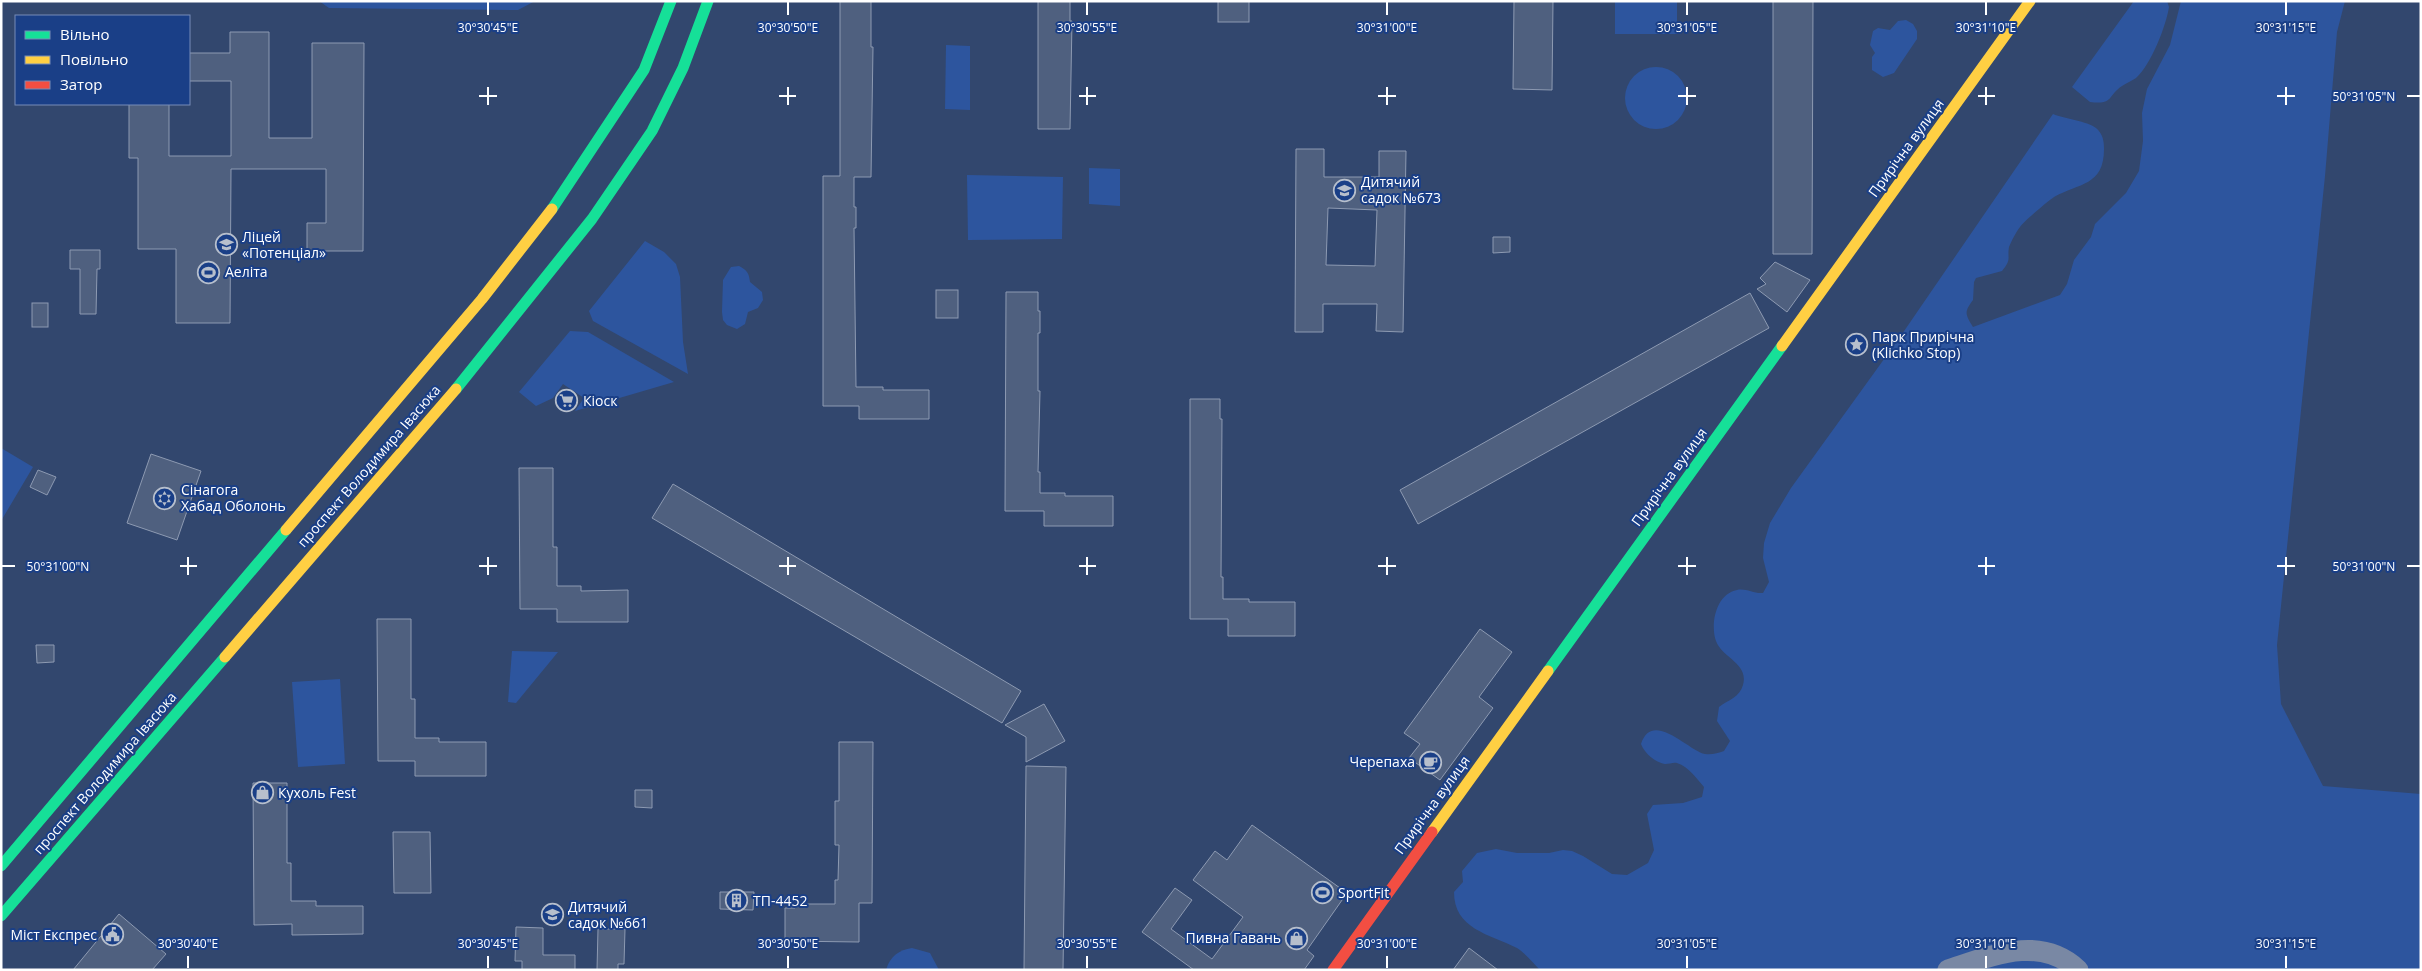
<svg xmlns="http://www.w3.org/2000/svg" width="2422" height="971" font-family="'Open Sans',sans-serif">
<style>
.green{fill:#2d559e}
.building{fill:#4f607f;stroke:#8d9ab2;fill-rule:evenodd}
.lines{fill:none;stroke-linecap:round;stroke-linejoin:round}
.street{stroke:#7988a4;stroke-width:21}
.fast{stroke:#16e098;stroke-width:11}
.slow{stroke:#ffcf43;stroke-width:11}
.jam{stroke:#f24e42;stroke-width:11}
.ticks{fill:none;stroke:#fff;stroke-width:2}
.labels{text-anchor:middle;stroke-width:4;stroke-linejoin:round;paint-order:stroke}
.street-label{font-size:14px;fill:#fff;stroke:#1a3f87}
.poi-label{font-size:14px;fill:#fff;stroke:#1a3f87;text-anchor:start}
.ticks-label{font-size:12px;text-anchor:middle;fill:#fff;stroke:#1a3f87;stroke-width:4;stroke-linejoin:round;paint-order:stroke}
</style>
<rect width="100%" height="100%" fill="#32476e"/>
<g class="green">
<polygon points="319,1 535,1 518,10 329,8"/>
<rect x="1615" y="1" width="62" height="33"/>
<path d="M2134,1H2167L2169,7C2166,26 2151,65 2136,78C2132,81 2126,83 2122,86C2107,96 2114,105 2090,102L2072,87Z"/>
<path d="M2181,1H2345L2337,32L2325,176L2277,645L2281,704L2323,786L2421,794V970H1540C1533,963 1525,953 1517,948C1489,934 1454,929 1454,892L1463,882L1462,871L1477,853L1496,849L1517,853H1549L1563,850L1572,851L1583,856L1612,874L1627,875L1648,863L1654,850L1647,814L1653,805L1683,803L1702,797L1704,787C1697,779 1689,767 1677,763C1674,762 1669,764 1665,764C1655,762 1645,754 1641,744C1652,709 1689,751 1705,754C1712,755 1718,753 1724,751L1730,741L1717,721L1719,707C1728,700 1740,697 1743,685C1749,663 1722,658 1716,641C1710,624 1716,594 1737,590C1746,588 1754,594 1763,593L1769,582L1763,558L1764,543L1770,523L1791,488L1900,337L2053,114C2065,119 2087,121 2096,128C2103,134 2104,141 2104,149C2104,186 2079,183 2054,197C2048,201 2023,222 2020,227C2016,232 2011,242 2009,247C2007,259 2012,259 2002,271L1976,278L1974,282L1973,300C1964,312 1965,314 1973,327L2060,295L2067,284L2074,260L2091,237L2095,224L2126,193L2139,171L2143,141L2142,113L2147,89L2170,45Z"/>
<polygon points="1906,20 1913,24 1917,31 1917,39 1894,73 1883,77 1872,70 1872,57 1875,53 1870,45 1873,31 1878,28 1890,30 1898,21"/>
<polygon points="946,45 970,46 970,110 945,109"/>
<circle cx="1656" cy="98" r="31"/>
<polygon points="1089,168 1120,169 1120,206 1089,204"/>
<polygon points="967,175 1063,177 1062,239 968,240"/>
<polygon points="645,241 664,252 676,264 680,277 683,342 688,374 593,321 589,311"/>
<path d="M739,266C747,270 749,273 750,282L762,292L763,300L758,308L748,312L745,324L737,329L727,325L723,320L722,312L723,280L731,267Z"/>
<polygon points="570,331 588,332 674,382 575,411 584,398 563,384 553,398 536,406 519,392"/>
<polygon points="1,448 33,467 1,521"/>
<polygon points="512,651 558,652 516,703 508,702"/>
<polygon points="340,679 345,764 298,767 292,682"/>
<path d="M912,948L930,953L939,970H886C890,956 899,950 912,948Z"/>
</g>
<g class="building">
<polygon points="840,1 871,1 871,47 873,47 871,177 854,177 854,207 856,207 856,228 854,228 856,387 883,387 883,390 929,390 929,419 859,419 859,406 823,406 823,176 840,176"/>
<polygon points="1038,1 1070,1 1070,21 1072,21 1070,129 1038,129"/>
<rect x="1218" y="1" width="31" height="21"/>
<polygon points="1514,1 1553,1 1552,90 1513,89"/>
<polygon points="1773,1 1813,1 1812,254 1773,254"/>
<polygon points="230,32 269,32 269,138 312,138 312,43 364,43 363,251 307,251 307,223 326,223 326,169 231,169 230,323 176,323 176,249 138,249 138,158 129,158 129,104 169,104 169,156 231,156 231,81 189,81 189,53 230,53"/>
<path d="M1296,149H1324V177H1379V151H1406L1403,332L1376,331L1377,304H1323V332H1295ZM1328,208L1377,210L1375,266L1326,265Z"/>
<polygon points="1493,237 1510,237 1510,252 1493,253"/>
<polygon points="70,250 100,250 100,269 97,269 96,314 80,314 80,269 70,269"/>
<polygon points="1775,262 1810,280 1787,312 1757,289 1766,284 1760,278"/>
<rect x="936" y="290" width="22" height="28"/>
<polygon points="1006,292 1038,292 1038,311 1040,311 1040,333 1038,333 1038,391 1040,391 1038,472 1040,472 1040,493 1065,493 1065,496 1113,496 1113,526 1044,526 1044,511 1005,511"/>
<polygon points="1750,293 1769,328 1418,524 1400,490"/>
<rect x="32" y="303" width="16" height="24"/>
<polygon points="1190,399 1220,399 1220,419 1222,419 1221,577 1223,577 1223,599 1249,599 1249,602 1295,602 1295,636 1228,636 1228,619 1190,619"/>
<polygon points="151,454 201,471 177,540 127,523"/>
<polygon points="519,468 553,468 553,547 557,547 557,586 581,586 581,591 628,590 628,622 557,622 557,609 520,609"/>
<polygon points="38,470 56,477 47,495 30,487"/>
<polygon points="673,484 1021,691 1002,723 652,518"/>
<polygon points="377,619 411,619 411,699 415,699 415,738 439,738 439,742 486,742 486,776 415,776 415,761 378,761"/>
<polygon points="1480,629 1512,652 1479,697 1493,708 1440,780 1409,758 1420,744 1404,733"/>
<polygon points="36,645 54,645 54,662 37,663"/>
<polygon points="1044,704 1065,741 1026,762 1026,737 1005,725"/>
<polygon points="839,742 873,742 872,903 859,903 859,942 785,941 785,908 795,908 795,904 835,904 835,880 838,880 839,845 835,845 835,801 839,801"/>
<polygon points="1026,766 1066,767 1063,970 1024,970"/>
<polygon points="253,783 287,783 287,863 291,863 291,901 316,901 316,906 363,906 363,934 292,935 292,924 254,925"/>
<polygon points="635,790 652,790 652,808 635,807"/>
<polygon points="1252,825 1347,893 1307,950 1314,956 1304,970 1194,970 1142,932 1175,888 1192,900 1171,929 1212,959 1243,917 1193,880 1215,851 1227,860"/>
<polygon points="393,832 430,832 431,893 394,893"/>
<polygon points="720,892 754,892 753,910 720,909"/>
<polygon points="119,914 166,954 152,970 73,970"/>
<polygon points="516,927 543,928 543,955 575,955 575,970 522,970 522,961 515,961"/>
<polygon points="598,929 625,929 624,964 618,964 618,970 597,970"/>
<polygon points="1469,948 1498,970 1453,970"/>
</g>
<g class="lines">
<path class="street" d="M1948,970C1991,956 2040,934 2078,970"/>
<g class="fast">
<polyline points="552,209 644,70 671,1"/>
<polyline points="456,389 592,219 652,131 683,68 708,1"/>
<polyline points="1548,671 1782,346"/>
<polyline points="1,866 286,530"/>
<polyline points="1,916 225,657"/>
</g>
<g class="slow">
<polyline points="1782,346 2030,1"/>
<polyline points="286,530 482,299 552,209"/>
<polyline points="225,657 456,389"/>
<polyline points="1432,832 1548,671"/>
</g>
<polyline class="jam" points="1333,970 1432,832"/>
</g>
<path class="ticks" d="M488,2V15M788,2V15M1087,2V15M1387,2V15M1687,2V15M1986,2V15M2286,2V15M488,87V105M788,87V105M1087,87V105M1387,87V105M1687,87V105M1986,87V105M2286,87V105M479,96H497M779,96H796M1079,96H1096M1378,96H1396M1678,96H1696M1978,96H1995M2277,96H2295M2407,96H2420M188,557V575M488,557V575M788,557V575M1087,557V575M1387,557V575M1687,557V575M1986,557V575M2286,557V575M2,566H15M180,566H197M479,566H497M779,566H796M1079,566H1096M1378,566H1396M1678,566H1696M1978,566H1995M2277,566H2295M2407,566H2420M188,956V968M488,956V968M788,956V968M1087,956V968M1387,956V968M1687,956V968M1986,956V968M2286,956V968"/>
<defs>
<symbol id="school-ring" viewBox="-11 -11 22 22"><circle r="9.5" fill="#1a3f87" stroke="#b7bfcc" stroke-width="1.5"/><path d="M0-5L7-2L0 1L-7-2ZM-4 1L0 2.5L4 1V4Q0 6-4 4Z" fill="#b7bfcc"/></symbol>
<symbol id="stadium-ring" viewBox="-11 -11 22 22"><circle r="9.5" fill="#1a3f87" stroke="#b7bfcc" stroke-width="1.5"/><path d="M0-5a6.5 5 0 1 0 0 10a6.5 5 0 1 0 0-10ZM-3.5-1.8h7v3.6h-7Z" fill="#b7bfcc"/></symbol>
<symbol id="sight-ring" viewBox="-11 -11 22 22"><circle r="9.5" fill="#1a3f87" stroke="#b7bfcc" stroke-width="1.5"/><path d="M0-6L1.8-2.2L6-1.7L2.9 1.2L3.7 5.4L0 3.3L-3.7 5.4L-2.9 1.2L-6-1.7L-1.8-2.2Z" fill="#b7bfcc"/></symbol>
<symbol id="supermarket-ring" viewBox="-11 -11 22 22"><circle r="9.5" fill="#1a3f87" stroke="#b7bfcc" stroke-width="1.5"/><path d="M-6-5.5h2.5l.6 2H6L4.5 2H-2.5L-4.4-4H-6ZM-1.5 3.2a1.3 1.3 0 1 0 .1 0ZM3 3.2a1.3 1.3 0 1 0 .1 0Z" fill="#b7bfcc"/></symbol>
<symbol id="synagogue-ring" viewBox="-11 -11 22 22"><circle r="9.5" fill="#1a3f87" stroke="#b7bfcc" stroke-width="1.5"/><path d="M0-6.5L5.6 3.2H-5.6ZM0 6.5L5.6-3.2H-5.6Z" fill="#b7bfcc"/></symbol>
<symbol id="cafe-ring" viewBox="-11 -11 22 22"><circle r="9.5" fill="#1a3f87" stroke="#b7bfcc" stroke-width="1.5"/><path d="M-5.5-4.5H6V0H3Q3 3.5 0 3.5H-2.5Q-5.5 3.5-5.5 0ZM3-3.2v2h1.7v-2ZM-6 4.5H4V6H-6Z" fill="#b7bfcc"/></symbol>
<symbol id="shop-ring" viewBox="-11 -11 22 22"><circle r="9.5" fill="#1a3f87" stroke="#b7bfcc" stroke-width="1.5"/><path d="M-5-2.5h2.3a2.7 3.5 0 0 1 5.4 0H5L5.5 6h-11ZM-1.5-2.5h3a1.5 2.3 0 0 0-3 0Z" fill="#b7bfcc"/></symbol>
<symbol id="building-ring" viewBox="-11 -11 22 22"><circle r="9.5" fill="#1a3f87" stroke="#b7bfcc" stroke-width="1.5"/><path d="M-4-6H4V6H1V3H-1V6H-4ZM-2.5-4.3h1.7v1.8h-1.7ZM.8-4.3h1.7v1.8H.8ZM-2.5-1h1.7V.8h-1.7ZM.8-1h1.7V.8H.8Z" fill="#b7bfcc"/></symbol>
<symbol id="civic-ring" viewBox="-11 -11 22 22"><circle r="9.5" fill="#1a3f87" stroke="#b7bfcc" stroke-width="1.5"/><path d="M-.6-6.5H3V-4.5H.6V-3L4-1V1h2V6H-6V1h2V-1L-.6-3ZM-1.2 2.5V6h2.4V2.5Z" fill="#b7bfcc"/></symbol>
</defs>
<g fill-rule="evenodd">
<use href="#school-ring" x="1332" y="178" width="25" height="25"/>
<use href="#school-ring" x="214" y="232" width="25" height="25"/>
<use href="#stadium-ring" x="196" y="260" width="25" height="25"/>
<use href="#sight-ring" x="1844" y="332" width="25" height="25"/>
<use href="#supermarket-ring" x="554" y="388" width="25" height="25"/>
<use href="#synagogue-ring" x="152" y="486" width="25" height="25"/>
<use href="#cafe-ring" x="1418" y="750" width="25" height="25"/>
<use href="#shop-ring" x="250" y="780" width="25" height="25"/>
<use href="#stadium-ring" x="1310" y="880" width="25" height="25"/>
<use href="#building-ring" x="724" y="888" width="25" height="25"/>
<use href="#school-ring" x="540" y="902" width="25" height="25"/>
<use href="#civic-ring" x="100" y="922" width="25" height="25"/>
<use href="#shop-ring" x="1284" y="926" width="25" height="25"/>
</g>
<g class="labels">
<g class="street-label">
<text transform="translate(1906 148) rotate(-54)" y="5">Прирічна вулиця</text>
<text transform="translate(369 466) rotate(-49)" y="5">проспект Володимира Івасюка</text>
<text transform="translate(1669 477) rotate(-54)" y="5">Прирічна вулиця</text>
<text transform="translate(105 773) rotate(-49)" y="5">проспект Володимира Івасюка</text>
<text transform="translate(1432 805) rotate(-54)" y="5">Прирічна вулиця</text>
</g>
<g class="poi-label">
<text x="1361" y="187">Дитячий<tspan x="1361" dy="16">садок №673</tspan></text>
<text x="242" y="242">Ліцей<tspan x="242" dy="16">«Потенціал»</tspan></text>
<text x="225" y="277">Аеліта</text>
<text x="1872" y="342">Парк Прирічна<tspan x="1872" dy="16">(Klichko Stop)</tspan></text>
<text x="583" y="406">Кіоск</text>
<text x="181" y="495">Сінагога<tspan x="181" dy="16">Хабад Оболонь</tspan></text>
<text x="1415" y="767" text-anchor="end">Черепаха</text>
<text x="278" y="798">Кухоль Fest</text>
<text x="1338" y="898">SportFit</text>
<text x="753" y="906">ТП-4452</text>
<text x="568" y="912">Дитячий<tspan x="568" dy="16">садок №661</tspan></text>
<text x="97" y="940" text-anchor="end">Міст Експрес</text>
<text x="1281" y="943" text-anchor="end">Пивна Гавань</text>
</g>
</g>
<g class="ticks-label">
<text x="488" y="32">30°30'45"E</text>
<text x="788" y="32">30°30'50"E</text>
<text x="1087" y="32">30°30'55"E</text>
<text x="1387" y="32">30°31'00"E</text>
<text x="1687" y="32">30°31'05"E</text>
<text x="1986" y="32">30°31'10"E</text>
<text x="2286" y="32">30°31'15"E</text>
<text x="2364" y="101">50°31'05"N</text>
<text x="58" y="571">50°31'00"N</text>
<text x="2364" y="571">50°31'00"N</text>
<text x="188" y="948">30°30'40"E</text>
<text x="488" y="948">30°30'45"E</text>
<text x="788" y="948">30°30'50"E</text>
<text x="1087" y="948">30°30'55"E</text>
<text x="1387" y="948">30°31'00"E</text>
<text x="1687" y="948">30°31'05"E</text>
<text x="1986" y="948">30°31'10"E</text>
<text x="2286" y="948">30°31'15"E</text>
</g>
<rect width="2422" height="971" fill="none" stroke="#ffffff" stroke-width="5"/>
<rect x="15" y="15" width="175" height="90" fill="#1a3f87" stroke="#768cb7"/>
<rect x="25" y="31" width="25" height="8" fill="#16e098" stroke="#768cb7"/>
<text x="60" y="40" font-size="15" fill="#ffffff">Вільно</text>
<rect x="25" y="56" width="25" height="8" fill="#ffcf43" stroke="#768cb7"/>
<text x="60" y="65" font-size="15" fill="#ffffff">Повільно</text>
<rect x="25" y="81" width="25" height="8" fill="#f24e42" stroke="#768cb7"/>
<text x="60" y="90" font-size="15" fill="#ffffff">Затор</text>
</svg>
